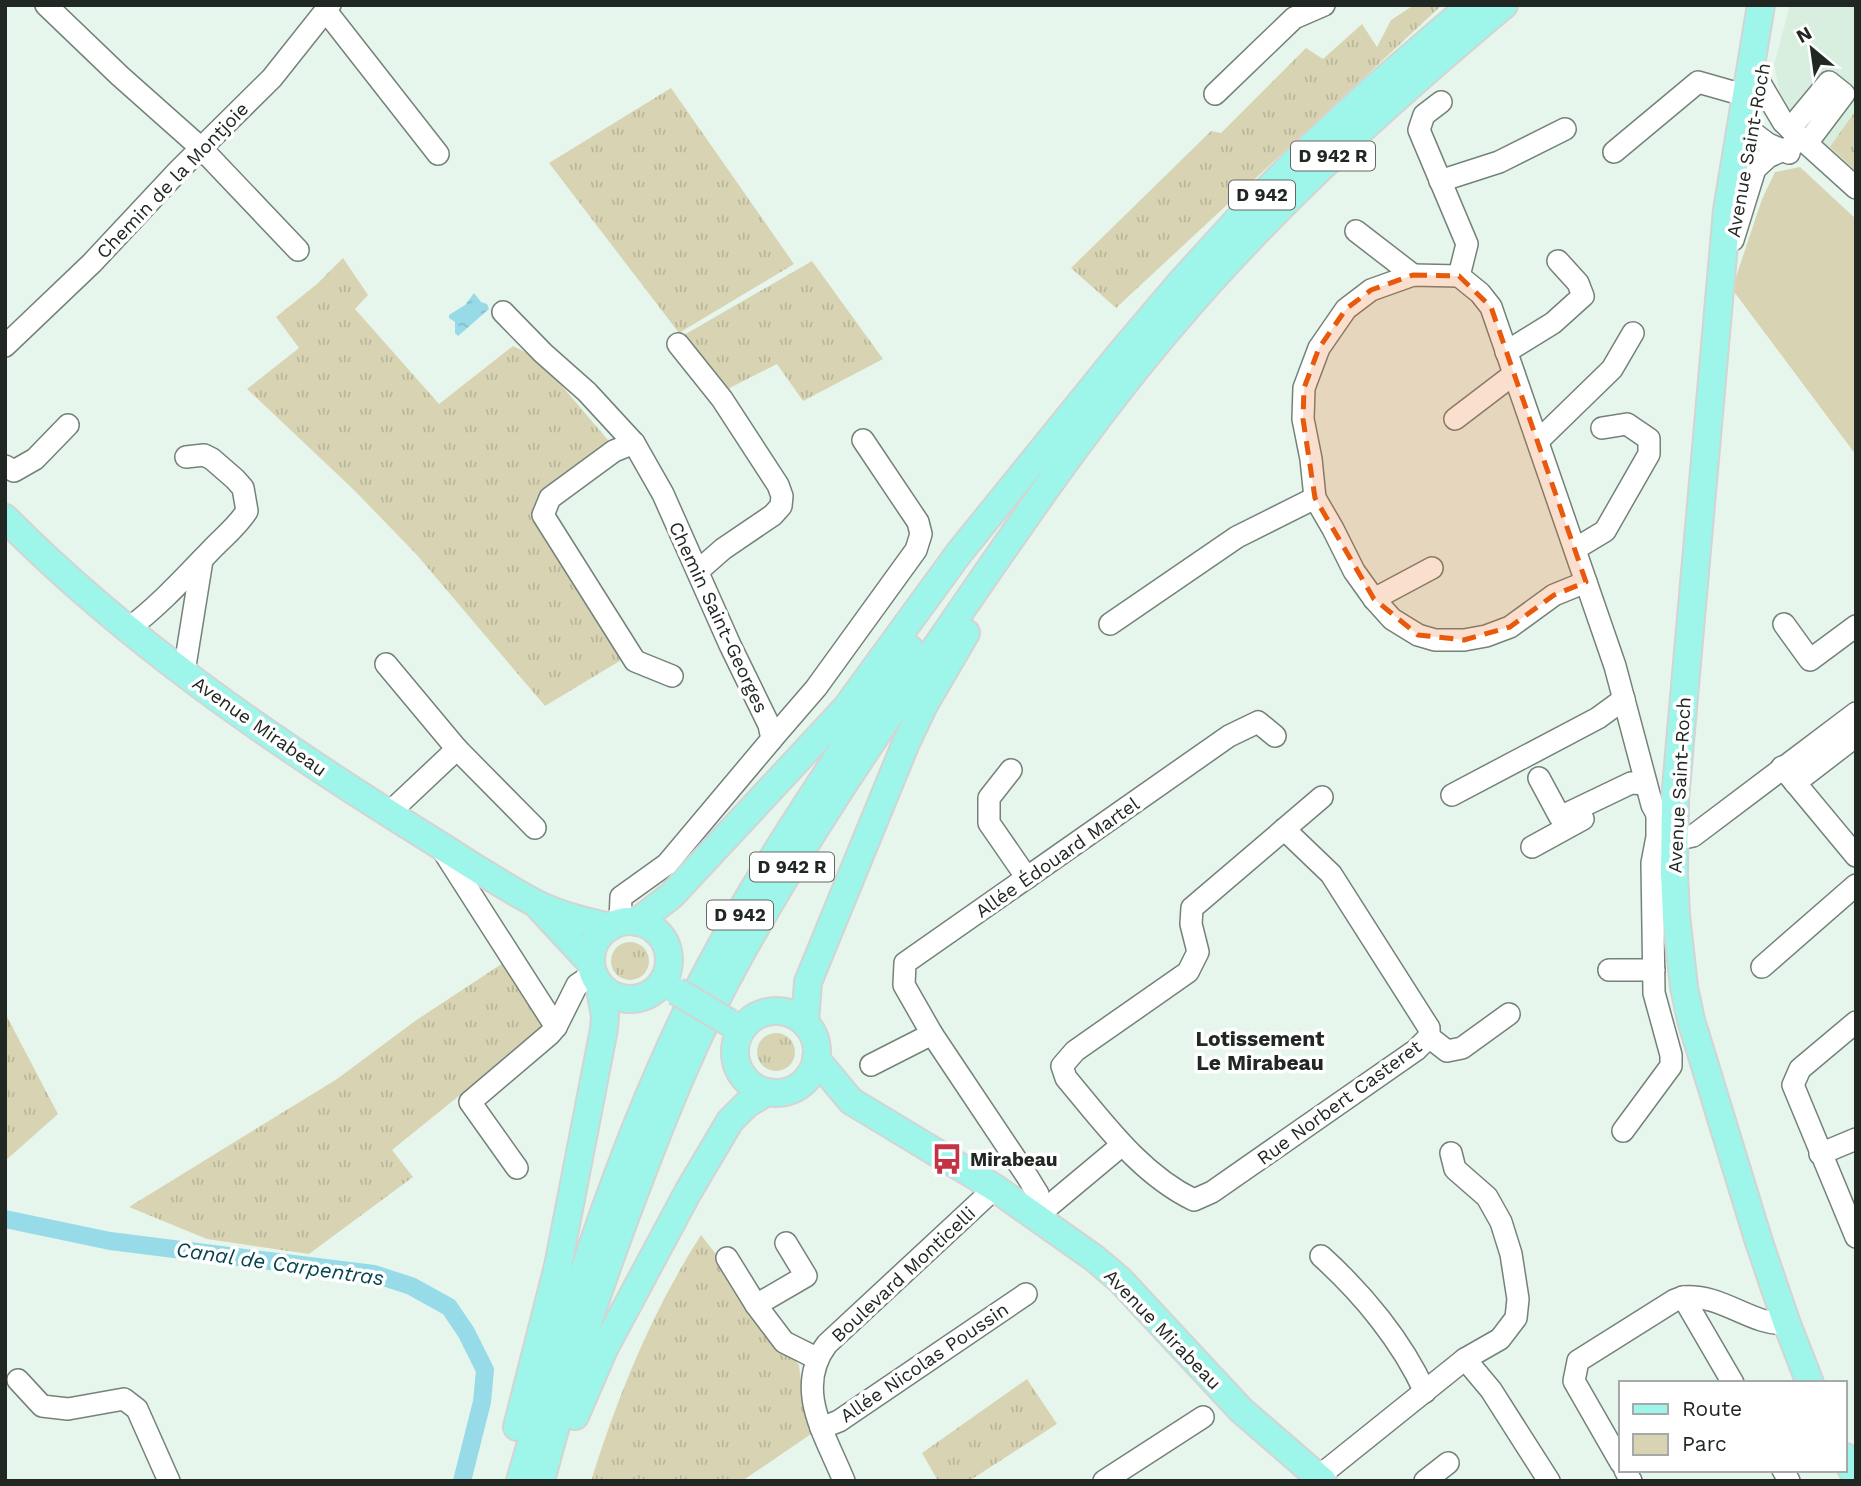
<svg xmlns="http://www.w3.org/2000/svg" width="1861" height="1486" font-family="'Work Sans',sans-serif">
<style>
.built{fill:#d8efe0}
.grass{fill:url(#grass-tufts)}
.park{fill:#d8d4b3}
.water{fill:url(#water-ripples)}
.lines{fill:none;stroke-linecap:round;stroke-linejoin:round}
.canal{stroke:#97dbe8;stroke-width:18}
.minor-casing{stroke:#748279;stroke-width:24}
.major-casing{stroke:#d3d4d3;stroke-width:30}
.minor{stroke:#fff;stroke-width:21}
.major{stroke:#9ef5e9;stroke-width:26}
.major-bridge-casing{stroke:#d3d4d3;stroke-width:30;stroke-linecap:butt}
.major-bridge{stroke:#9ef5e9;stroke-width:26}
.marked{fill:#e8590c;fill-opacity:0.2;stroke:#e8590c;stroke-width:5;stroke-dasharray:14 9;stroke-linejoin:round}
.labels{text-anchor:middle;stroke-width:7;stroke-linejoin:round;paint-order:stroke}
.shield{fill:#fff;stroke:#646865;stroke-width:2}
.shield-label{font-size:18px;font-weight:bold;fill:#212723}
.street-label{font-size:19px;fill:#212723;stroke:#fff}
.poi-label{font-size:19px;font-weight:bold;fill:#212723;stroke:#fff;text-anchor:start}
.neighbourhood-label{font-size:21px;font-weight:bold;fill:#212723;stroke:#fff}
.water-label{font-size:21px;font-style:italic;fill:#05454e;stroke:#fff}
</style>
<defs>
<pattern id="grass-tufts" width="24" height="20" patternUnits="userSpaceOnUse" patternTransform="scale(1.75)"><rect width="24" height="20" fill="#d8d4b3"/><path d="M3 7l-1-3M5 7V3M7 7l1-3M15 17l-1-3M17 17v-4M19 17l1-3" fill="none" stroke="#b9b69a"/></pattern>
<pattern id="water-ripples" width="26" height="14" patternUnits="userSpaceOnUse" patternTransform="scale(1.75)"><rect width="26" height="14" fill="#97dbe8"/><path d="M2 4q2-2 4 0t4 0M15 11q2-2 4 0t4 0" fill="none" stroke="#82bcc7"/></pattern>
</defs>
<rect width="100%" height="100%" fill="#e7f6ec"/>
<polygon class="built" points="1790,5 1856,5 1856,174 1782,104 1774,65"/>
<g class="grass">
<polygon points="1414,5 1442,5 1116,308 1071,268 1211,131 1221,133 1306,48 1323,59 1362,24 1377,47 1391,20"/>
<polygon points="671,88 794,264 679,333 549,163"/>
<polygon points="1856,110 1856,171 1830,147"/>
<polygon points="343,258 368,295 355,309 439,404 513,346 539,359 613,446 541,496 628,656 545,706 416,554 354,490 247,389 299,348 276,317 317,284"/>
<polygon points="812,261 883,359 803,401 777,364 720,393 677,339"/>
<circle cx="630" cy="961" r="19"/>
<polygon points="503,963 548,1024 392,1150 413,1177 309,1254 207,1239 129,1207 337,1079 415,1021"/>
<polygon points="5,1013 58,1114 5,1161"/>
<circle cx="776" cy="1052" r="19"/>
<path d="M701,1235L734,1277L769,1340L787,1351L799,1365L804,1406L814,1432L742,1481H591C618,1395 652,1311 701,1235Z"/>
<polygon points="1027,1379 1057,1424 969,1481 938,1481 922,1453"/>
</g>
<polygon class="park" points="1800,167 1856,219 1856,455 1732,289 1762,199 1775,172"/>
<polygon class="water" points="474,293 481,302 487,304 489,309 458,336 455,333 455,322 449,318 449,315 465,305"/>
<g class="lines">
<polyline class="canal" points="5,1219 110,1241 374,1274 411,1286 449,1307 466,1332 485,1370 482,1402 462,1481"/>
<defs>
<g id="minor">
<polyline points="46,5 120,76 201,148 298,250"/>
<polyline points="326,11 438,154"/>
<polyline points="1760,83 1783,122 1856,188"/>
<polyline points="1215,94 1294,18 1324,5"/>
<path d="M1441,102L1424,115L1419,130L1467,244L1459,276L1480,293L1491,307L1615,666L1652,805C1658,817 1661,821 1674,823"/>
<polyline points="1790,129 1829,82 1844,94 1807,143"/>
<polyline points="1752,132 1768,144 1789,153"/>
<polyline points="1614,152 1698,82 1747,96"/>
<polyline points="1440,181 1499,162 1565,129"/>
<polyline points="1356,231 1413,275"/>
<polyline points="1733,240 1755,169 1768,157 1792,146 1795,143 1796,134"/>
<polyline points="1459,276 1413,275 1371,290 1346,309 1319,348 1304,388 1303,419 1311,459 1315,498 1333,529 1354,571 1374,599 1392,619 1418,635 1435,640 1464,640 1486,636 1510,627 1554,595 1586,582"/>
<polyline points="503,312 543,353 587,392 634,443 663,494 730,645 769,725 772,739 667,864 621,897 620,922"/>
<polyline points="678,344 722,399 778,485 782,496 781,506 773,515 723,549 698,571"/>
<polyline points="5,346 92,263 179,170 272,78 330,5"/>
<polyline points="1506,352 1553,323 1583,296 1578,283 1558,261"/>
<polyline points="1455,419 1514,374"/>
<polyline points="1538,441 1612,369 1633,333"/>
<polyline points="634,443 614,451 550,498 543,515 635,661 672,676"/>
<polyline points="5,466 14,471 35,459 68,425"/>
<polyline points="1575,549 1605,531 1649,454 1649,439 1627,424 1602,428"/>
<polyline points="1374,599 1432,568"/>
<polyline points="1110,624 1237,537 1315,498"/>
<polyline points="1784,624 1810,660 1856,626"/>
<path d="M128,629C160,605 186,576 214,547C226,535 238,525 247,511L243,488L235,479L212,459L204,455L186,457"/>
<polyline points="386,664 457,749 389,813"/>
<polyline points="184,672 202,560"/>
<polyline points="772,739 816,688 916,550 921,534 918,522 863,440"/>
<polyline points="457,749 535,828"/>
<polyline points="1782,767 1856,856"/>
<polyline points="1011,770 989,798 989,823 1027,878"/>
<polyline points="1539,778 1560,817 1631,783 1646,784"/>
<polyline points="1795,783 1856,736"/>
<polyline points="1452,795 1598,718 1624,699"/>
<path d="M1284,829L1331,874L1429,1028V1037L1416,1050L1212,1192L1194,1200C1140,1174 1103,1122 1066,1078L1062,1066L1075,1051L1188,972L1198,952L1191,924L1192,908L1322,797"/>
<polyline points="1674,840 1693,836 1856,713"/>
<polyline points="1532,847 1583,819"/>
<polyline points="442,849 556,1027"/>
<polyline points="1762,967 1856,885"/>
<polyline points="1609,970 1654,970"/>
<polyline points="1856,1022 1800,1069 1793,1085 1856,1237"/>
<polyline points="1429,1037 1447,1051 1462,1048 1509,1014"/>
<polyline points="871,1065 932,1034"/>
<polyline points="1623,1131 1671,1066 1671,1055 1654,993 1652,863 1657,837 1657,816"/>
<polyline points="1820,1154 1856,1139"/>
<polyline points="517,1168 470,1102 550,1034 556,1027 577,985 593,974"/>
<polyline points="1037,1216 1038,1194 1027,1176 932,1034 904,985 905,963 1229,736 1258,722 1275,736"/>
<polyline points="1037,1216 1122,1145"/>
<path d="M1321,1256C1362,1293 1402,1341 1425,1392"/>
<polyline points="727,1258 756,1305 784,1342 816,1358"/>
<path d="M1683,1297C1723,1294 1750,1325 1787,1324"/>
<polyline points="756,1305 806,1276 786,1243"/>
<polyline points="1465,1359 1491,1390 1549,1481"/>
<polyline points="18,1380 42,1406 68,1409 124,1399 137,1409 169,1481"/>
<polyline points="821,1428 839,1421 1026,1294"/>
<polyline points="1621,1463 1574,1381 1578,1361 1675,1300 1683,1297 1733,1383"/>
<polyline points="1625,1470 1631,1481"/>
<polyline points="1783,1470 1789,1481"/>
<polyline points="1318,1477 1465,1359 1500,1339 1516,1318 1518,1299 1511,1254 1501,1222 1487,1197 1455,1169 1451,1153"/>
<path d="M844,1481C826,1436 793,1389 827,1344L995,1188"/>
<polyline points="1104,1481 1203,1417"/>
<polyline points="1425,1481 1448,1463"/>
</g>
<g id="major">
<polyline points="1761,5 1727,210 1675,799 1674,873 1676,915 1684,987 1691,1020 1759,1242 1787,1324 1810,1383"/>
<path d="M5,518C127,641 271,740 417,831C456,855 494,881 535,903C558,915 585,921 610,927"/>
<polyline points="540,908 591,963"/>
<circle cx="630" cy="960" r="39"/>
<polyline points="637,922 672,895 846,708 959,553 1120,354 1182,281 1243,214 1302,155 1371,91 1471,5"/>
<circle cx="776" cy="1052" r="41"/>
<polyline points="805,1023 808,982 906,743 924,705 966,633"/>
<polyline points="816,1059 851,1101 995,1188 1094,1258 1120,1280 1241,1410 1323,1481"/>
<polyline points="575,1416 604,1349 688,1192 730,1121 747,1104 767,1092"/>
<polyline points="517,1427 558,1266 604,1029 605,1016 599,984"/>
<polyline points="1845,1457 1856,1477"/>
<path d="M520,1481C567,1317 617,1153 693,999C755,876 834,763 910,649"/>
<path d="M541,1481C568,1376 603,1274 642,1173C669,1103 697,1034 733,968C796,852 870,743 945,634C1018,528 1090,421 1174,323C1273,206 1387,103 1504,5"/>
</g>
</defs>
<use href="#minor" class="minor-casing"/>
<use href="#major" class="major-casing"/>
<use href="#minor" class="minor"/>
<use href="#major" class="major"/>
<defs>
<polyline id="major-bridge" points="676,991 730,1023"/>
</defs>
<use href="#major-bridge" class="major-bridge-casing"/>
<use href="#major-bridge" class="major-bridge"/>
</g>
<path class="marked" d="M1413,275L1459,276L1491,307L1586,582L1554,595L1510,627L1464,640L1418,635L1374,599L1315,498L1303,419L1304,388L1319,348L1346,309L1371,290Z"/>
<defs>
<symbol id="bus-bare" viewBox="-9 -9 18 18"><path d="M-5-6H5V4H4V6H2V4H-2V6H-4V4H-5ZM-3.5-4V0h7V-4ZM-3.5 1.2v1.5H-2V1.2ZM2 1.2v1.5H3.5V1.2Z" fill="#c33344" stroke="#fff" stroke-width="2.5" paint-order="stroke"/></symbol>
</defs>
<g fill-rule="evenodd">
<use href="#bus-bare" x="925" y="1137" width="44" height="44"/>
</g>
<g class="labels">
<g class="shield">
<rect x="1291" y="141.5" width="84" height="29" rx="5"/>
<rect x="1229" y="180.5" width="66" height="29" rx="5"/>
<rect x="750" y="852.5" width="84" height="29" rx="5"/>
<rect x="707" y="900.5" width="66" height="29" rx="5"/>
</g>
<g class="shield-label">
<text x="1333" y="162">D 942 R</text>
<text x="1262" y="201">D 942</text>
<text x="792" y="873">D 942 R</text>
<text x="740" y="921">D 942</text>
</g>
<g class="street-label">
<text transform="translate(1748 150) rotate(-80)" y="7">Avenue Saint-Roch</text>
<text transform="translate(172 180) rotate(-46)" y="7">Chemin de la Montjoie</text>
<text transform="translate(719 617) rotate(65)" y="7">Chemin Saint-Georges</text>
<text transform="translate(260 726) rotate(35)" y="7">Avenue Mirabeau</text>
<text transform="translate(1679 785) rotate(-87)" y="7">Avenue Saint-Roch</text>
<text transform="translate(1057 857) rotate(-35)" y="7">Allée Édouard Martel</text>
<text transform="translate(1339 1102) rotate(-36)" y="7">Rue Norbert Casteret</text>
<text transform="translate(903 1274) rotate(-43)" y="7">Boulevard Monticelli</text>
<text transform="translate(1163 1329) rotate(46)" y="7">Avenue Mirabeau</text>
<text transform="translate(924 1362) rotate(-34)" y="7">Allée Nicolas Poussin</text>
</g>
<g class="poi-label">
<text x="970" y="1166">Mirabeau</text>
</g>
<g class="neighbourhood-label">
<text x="1260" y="1046">Lotissement<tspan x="1260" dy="24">Le Mirabeau</tspan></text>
</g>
<g class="water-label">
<text transform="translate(280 1264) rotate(8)" y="7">Canal de Carpentras</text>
</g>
</g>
<rect width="1861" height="1486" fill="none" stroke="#212723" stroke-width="14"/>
<rect x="1619" y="1381" width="228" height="91" fill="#ffffff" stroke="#a6a9a7" stroke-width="2"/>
<rect x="1633" y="1404" width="35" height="10" fill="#9ef5e9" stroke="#a6a9a7" stroke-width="2"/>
<text x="1682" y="1416" font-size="21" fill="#212723">Route</text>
<rect x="1633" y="1434" width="35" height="21" fill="#d8d4b3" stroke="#a6a9a7" stroke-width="2"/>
<text x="1682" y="1451" font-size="21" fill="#212723">Parc</text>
<g transform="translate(1812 49) rotate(331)" stroke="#ffffff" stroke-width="5" paint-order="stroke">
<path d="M0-5L12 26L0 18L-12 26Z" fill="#212723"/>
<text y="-10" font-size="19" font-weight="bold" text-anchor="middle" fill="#212723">N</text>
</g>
</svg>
